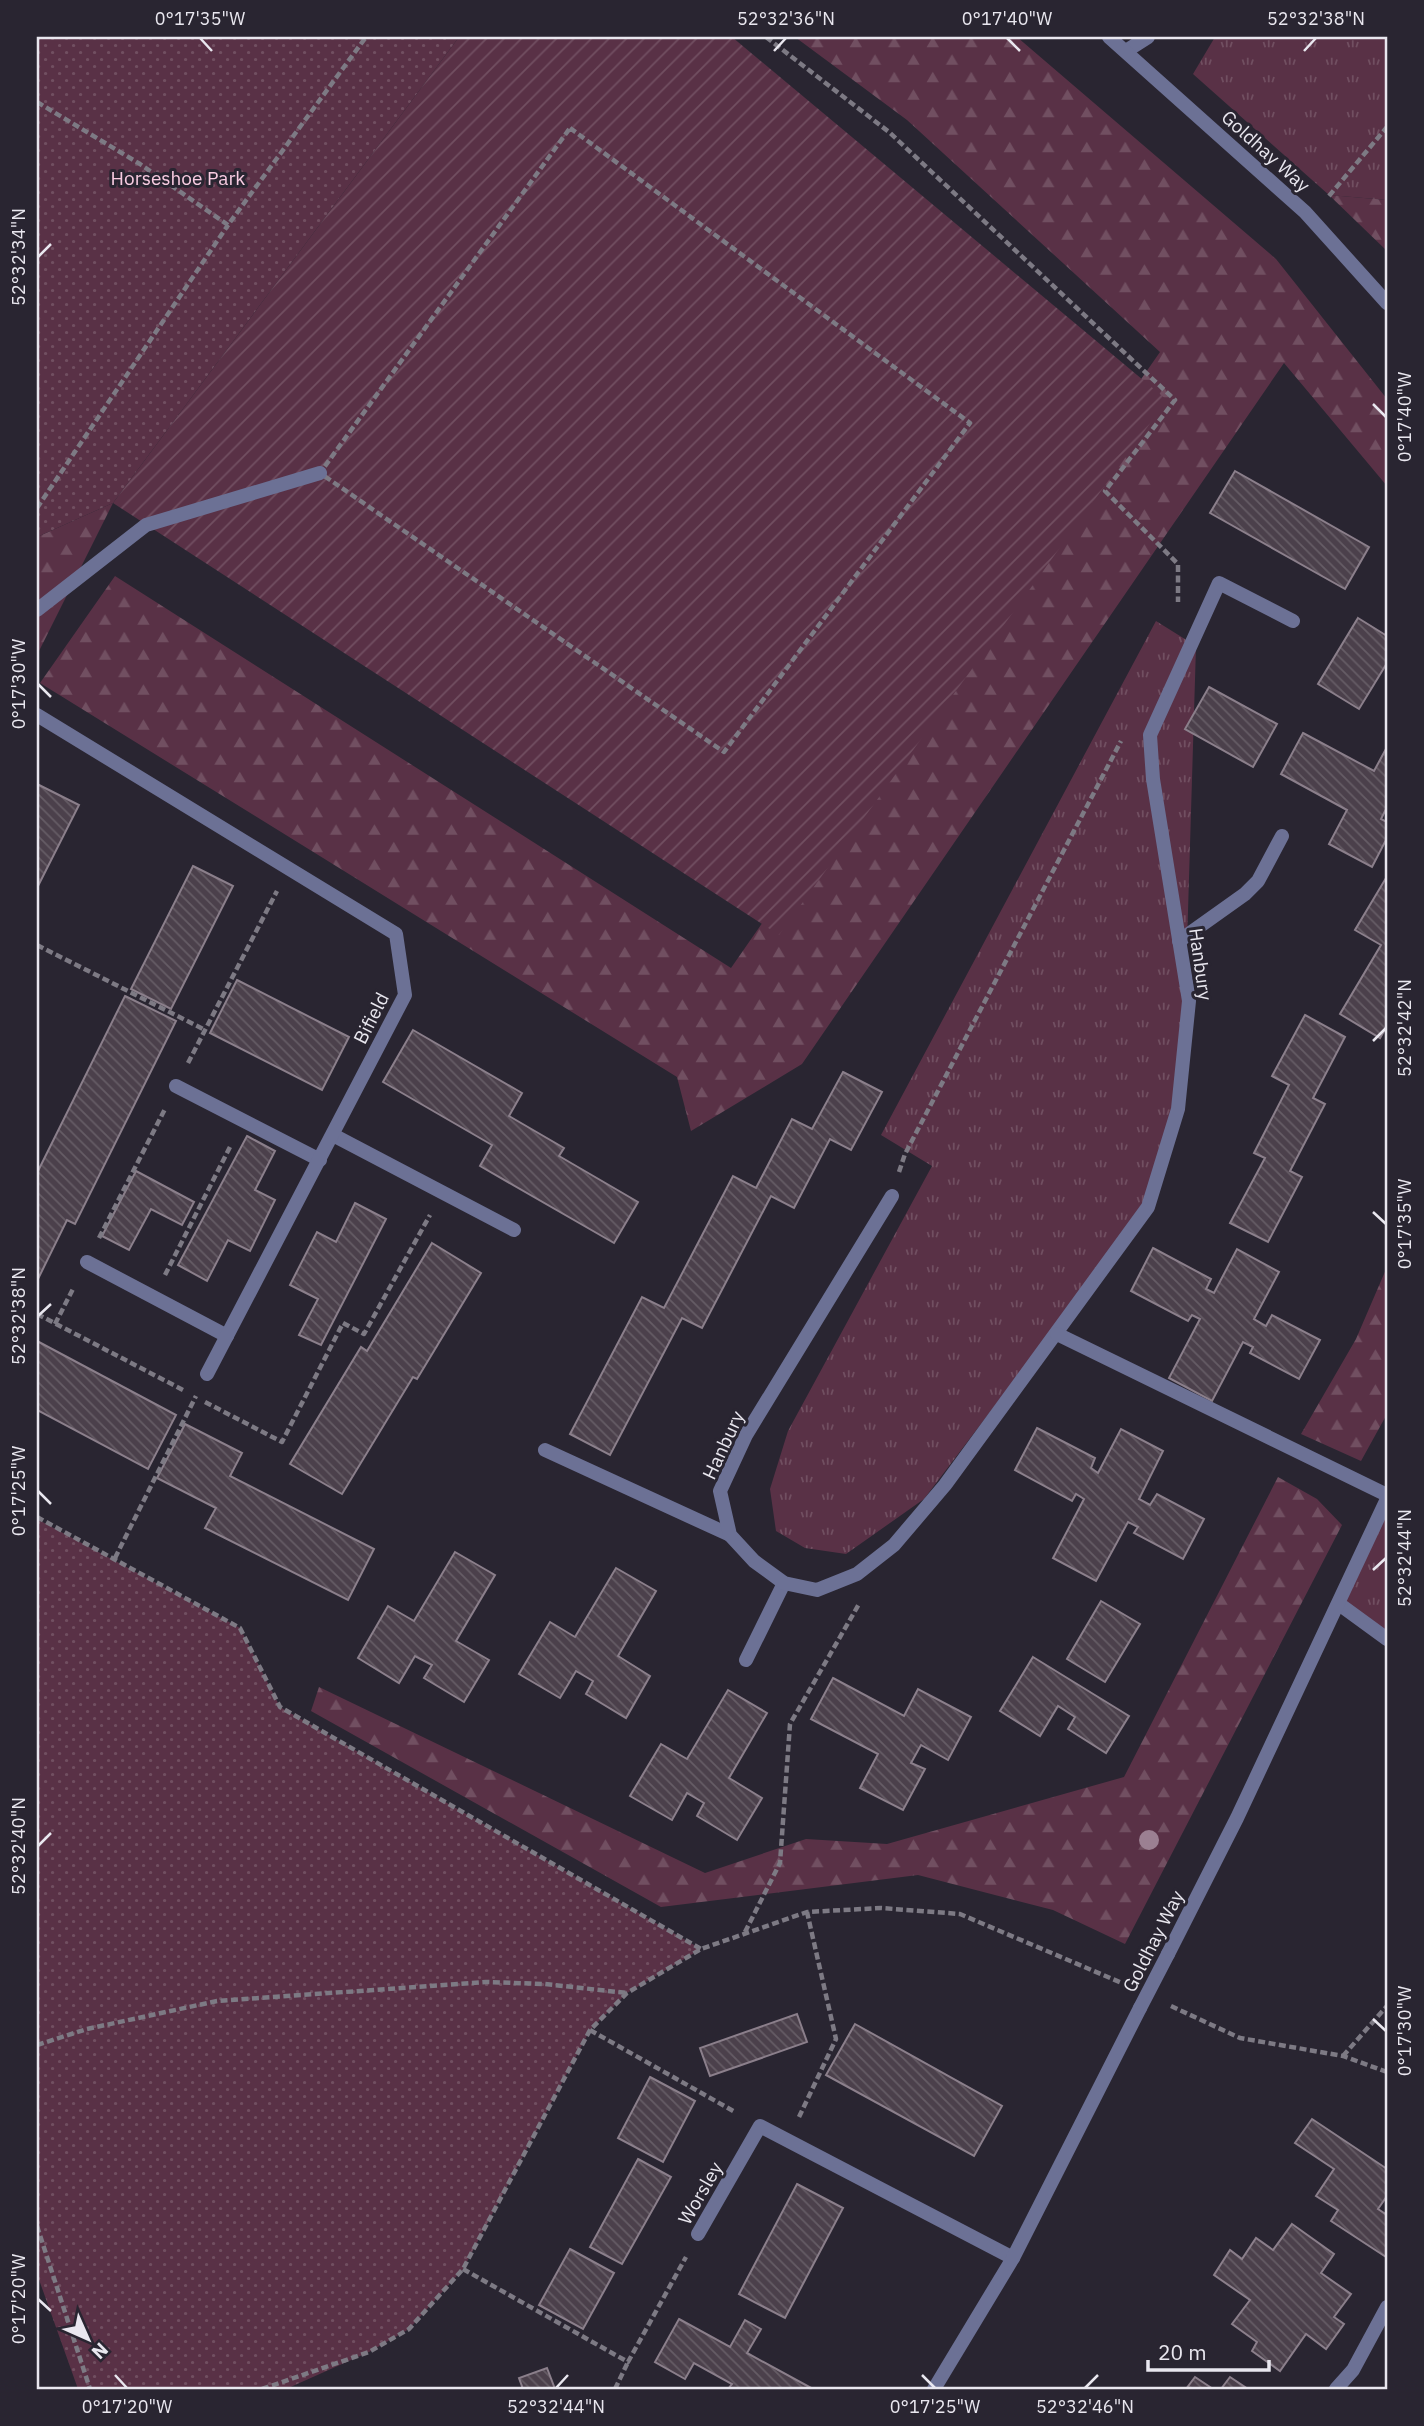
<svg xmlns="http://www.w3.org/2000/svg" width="1424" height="2426" font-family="'IBM Plex Sans',sans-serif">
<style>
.grass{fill:url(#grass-tufts)}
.forest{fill:url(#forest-firs)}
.park{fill:url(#park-dots)}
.garden{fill:url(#garden-furrows)}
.building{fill:url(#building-back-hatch);stroke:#8b7f8b;stroke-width:2}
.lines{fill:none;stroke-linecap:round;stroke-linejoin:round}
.path{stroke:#7d7a84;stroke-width:4.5;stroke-dasharray:7 3.5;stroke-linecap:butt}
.service{stroke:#6c7195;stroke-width:14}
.minor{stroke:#6c7195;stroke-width:14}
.tertiary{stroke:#6c7195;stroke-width:14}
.tertiary-bridge{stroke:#6c7195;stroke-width:14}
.tree{fill:#9b8092}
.ticks{fill:none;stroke:#e9e7ef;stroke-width:2.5}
.labels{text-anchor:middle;stroke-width:6;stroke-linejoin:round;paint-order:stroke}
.street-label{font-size:19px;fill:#e9e7ef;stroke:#292531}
.park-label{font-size:19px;fill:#f8cbe1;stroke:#292531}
.neatline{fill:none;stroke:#e9e7ef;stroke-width:2.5}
.ticks-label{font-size:18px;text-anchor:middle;fill:#e9e7ef}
</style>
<defs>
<pattern id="grass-tufts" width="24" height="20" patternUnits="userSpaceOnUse" patternTransform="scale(1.75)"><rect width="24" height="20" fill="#593146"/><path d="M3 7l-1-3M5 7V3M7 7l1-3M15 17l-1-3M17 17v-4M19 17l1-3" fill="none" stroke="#714f61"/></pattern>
<pattern id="forest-firs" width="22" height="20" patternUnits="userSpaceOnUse" patternTransform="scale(1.75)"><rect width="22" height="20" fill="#593146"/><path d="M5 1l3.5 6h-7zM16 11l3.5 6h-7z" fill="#714f61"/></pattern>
<pattern id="park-dots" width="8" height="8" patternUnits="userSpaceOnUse" patternTransform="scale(1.75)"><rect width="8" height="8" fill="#593146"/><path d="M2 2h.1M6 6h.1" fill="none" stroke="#714f61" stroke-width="1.8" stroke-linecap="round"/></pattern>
<pattern id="garden-furrows" width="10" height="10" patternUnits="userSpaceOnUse" patternTransform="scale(1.75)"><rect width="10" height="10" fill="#593146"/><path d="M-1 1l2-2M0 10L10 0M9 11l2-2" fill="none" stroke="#714f61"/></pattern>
<pattern id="building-back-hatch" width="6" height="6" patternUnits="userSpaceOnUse" patternTransform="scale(1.75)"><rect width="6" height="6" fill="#4b404b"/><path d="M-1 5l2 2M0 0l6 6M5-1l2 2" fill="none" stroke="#655c65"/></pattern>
</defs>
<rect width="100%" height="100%" fill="#292531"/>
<g class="grass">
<polygon points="1215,37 1387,37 1387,200 1329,195 1193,74"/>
<polygon points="1156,621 1196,646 1182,1110 1142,1204 1046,1338 924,1499 846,1554 805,1548 776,1531 770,1489 788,1431 932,1166 881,1135"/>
<polygon points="1387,1514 1387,1633 1345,1602"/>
</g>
<g class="forest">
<polygon points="795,37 1017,37 1276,259 1387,399 1387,486 1284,363 802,1064 691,1131 677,1077 40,683 115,576 731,968 1160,352 907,120"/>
<polygon points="1329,195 1387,200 1387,251"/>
<polygon points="113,503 37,655 37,537"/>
<polygon points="1387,1267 1387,1414 1361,1461 1301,1434 1356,1339"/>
<polygon points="1278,1477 1317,1499 1342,1525 1125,1944 1053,1910 918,1875 661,1907 311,1711 319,1687 705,1873 806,1839 887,1844 1124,1777"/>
</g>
<g class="park">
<polygon points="37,37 459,37 113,503 37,537"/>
<polygon points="37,1519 240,1628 280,1707 701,1949 627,1993 590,2030 463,2269 409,2329 369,2352 286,2389 78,2389 37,2274"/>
</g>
<polygon class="garden" points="459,37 732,37 1167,400 779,935 113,503"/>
<g class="building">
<polygon points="1235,471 1369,547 1345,589 1210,513"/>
<polygon points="1358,618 1387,636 1387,663 1359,709 1318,684"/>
<polygon points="1209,687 1277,724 1253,767 1185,729"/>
<polygon points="1303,733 1374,771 1387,747 1387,807 1381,819 1387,822 1387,838 1372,867 1329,844 1347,810 1281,774"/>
<polygon points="37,784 79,805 37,888"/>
<polygon points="193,866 233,886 171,1009 131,989"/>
<polygon points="1386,878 1387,1026 1380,1038 1340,1014 1381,945 1355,930"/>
<polygon points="237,980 349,1037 322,1090 210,1033"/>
<polygon points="125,996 176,1021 75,1224 67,1220 37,1281 37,1173"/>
<polygon points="1305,1015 1345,1037 1313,1098 1325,1104 1290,1171 1302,1177 1268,1242 1230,1223 1265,1158 1254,1153 1289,1085 1272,1076"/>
<polygon points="413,1030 522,1093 509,1116 564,1148 559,1156 638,1202 614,1243 480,1166 492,1145 383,1082"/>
<polygon points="843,1072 882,1092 851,1150 830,1139 794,1208 771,1196 702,1328 682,1318 610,1455 570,1434 642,1297 664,1308 733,1176 756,1188 792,1119 812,1129"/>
<polygon points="247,1136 275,1151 255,1190 275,1200 250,1251 228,1240 207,1281 178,1265"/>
<polygon points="136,1171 194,1202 182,1225 151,1209 129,1250 102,1236"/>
<polygon points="355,1203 386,1219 321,1345 299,1335 318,1299 290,1285 317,1232 336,1242"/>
<polygon points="432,1243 481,1273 417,1379 413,1377 342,1494 290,1464 361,1347 367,1351"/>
<polygon points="1153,1248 1211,1279 1206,1289 1214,1293 1237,1249 1279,1272 1254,1319 1266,1326 1272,1315 1320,1340 1299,1379 1250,1353 1253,1347 1243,1342 1212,1401 1169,1378 1200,1319 1192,1315 1188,1321 1131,1291"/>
<polygon points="37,1341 176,1415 148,1469 37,1410"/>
<polygon points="185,1424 242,1453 230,1476 374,1549 348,1600 205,1528 216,1508 157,1478"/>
<polygon points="1037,1428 1095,1458 1091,1468 1098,1473 1121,1429 1163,1451 1139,1499 1150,1505 1157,1494 1204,1519 1183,1559 1134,1533 1138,1527 1128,1522 1096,1581 1053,1558 1084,1499 1076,1494 1072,1501 1015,1470"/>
<polygon points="455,1552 495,1575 456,1641 489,1660 464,1702 424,1678 432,1665 415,1656 399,1683 358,1658 388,1606 414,1621"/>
<polygon points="616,1568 656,1591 618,1656 650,1676 626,1718 586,1694 593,1681 576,1671 560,1698 519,1674 550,1622 575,1637"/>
<polygon points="1101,1601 1140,1624 1105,1682 1067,1659"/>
<polygon points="1033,1657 1129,1716 1106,1753 1068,1729 1075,1717 1058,1706 1040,1736 1000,1711"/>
<polygon points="833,1678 904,1716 918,1689 971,1717 948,1760 921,1745 911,1763 925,1769 903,1810 860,1788 878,1754 811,1719"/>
<polygon points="728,1690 767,1713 729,1778 762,1798 737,1840 697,1816 704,1803 687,1793 672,1820 630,1796 661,1744 687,1759"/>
<polygon points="797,2014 807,2042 710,2076 700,2048"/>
<polygon points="855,2024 1002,2106 974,2156 826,2075"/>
<polygon points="650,2077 695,2101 663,2162 618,2138"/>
<polygon points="1312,2119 1387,2169 1387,2196 1378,2209 1387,2215 1386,2257 1331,2221 1338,2210 1316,2196 1334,2169 1295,2143"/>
<polygon points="638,2159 671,2177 622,2264 590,2247"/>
<polygon points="797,2184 843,2208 785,2318 739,2294"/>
<polygon points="1292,2224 1334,2254 1321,2273 1351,2294 1334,2317 1344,2324 1326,2349 1306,2334 1280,2371 1252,2351 1257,2342 1232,2324 1250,2300 1214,2275 1230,2250 1242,2259 1256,2238 1273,2250"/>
<polygon points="570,2249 614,2273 583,2329 539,2305"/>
<polygon points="679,2319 730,2347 745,2320 761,2329 747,2353 813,2389 728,2389 732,2384 694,2363 685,2379 655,2362"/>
<polygon points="547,2368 555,2389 523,2389 519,2378"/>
<polygon points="1195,2377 1213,2389 1186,2389"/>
<polygon points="1230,2377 1248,2389 1221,2389"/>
</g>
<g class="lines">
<g class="path">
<polyline points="766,37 889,132 1175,400 1105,491 1178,564 1178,602"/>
<polyline points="37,102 140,164 228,225 366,37"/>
<polygon points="570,128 970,423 724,752 320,473"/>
<polyline points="1329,196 1387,127"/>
<polyline points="37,508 228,225"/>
<polyline points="37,945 205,1030"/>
<polyline points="188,1063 277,891"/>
<polyline points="899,1172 905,1154 1121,741"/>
<polyline points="99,1238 165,1109"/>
<polyline points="165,1275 231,1145"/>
<polyline points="37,1314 185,1391"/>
<polyline points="55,1324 74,1287"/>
<polyline points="205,1402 282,1442 343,1323 364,1334 430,1215"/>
<polyline points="37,1517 240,1628 280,1707 701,1949"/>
<polyline points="115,1558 196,1396"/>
<polyline points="745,1932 780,1863 790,1724 859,1604"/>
<polyline points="1171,2006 1240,2038 1343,2056 1387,2072"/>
<polyline points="590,2030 735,2112"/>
<polyline points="37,2045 87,2029 217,2001 486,1982 545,1984 627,1993"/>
<polyline points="1343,2056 1387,2006"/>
<polyline points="799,2117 836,2039 807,1912"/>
<polyline points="37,2226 90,2389"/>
<polyline points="463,2269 628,2362 686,2257"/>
<polyline points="262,2389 369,2352 409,2329 463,2269 590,2030 627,1993 701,1949 807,1912 881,1908 960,1914 1122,1983"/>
<polyline points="615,2389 628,2362"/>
</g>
<g class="service">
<polyline points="37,610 146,525 320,473"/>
<polyline points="1179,941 1245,894 1258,881 1282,836"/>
<polyline points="176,1086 320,1160"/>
<polyline points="333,1135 514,1230"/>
<polyline points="87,1262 227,1336"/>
<polyline points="545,1450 730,1535"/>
<polyline points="1339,1604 1387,1639"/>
<polyline points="746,1660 784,1583"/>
</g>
<g class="minor">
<polyline points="1126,51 1148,37"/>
<polyline points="37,715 396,934 405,995 207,1374"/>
<polyline points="892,1196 746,1435 720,1491 730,1535 754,1561 784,1583 817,1590 857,1574 894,1545 945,1485 1148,1207 1178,1109 1189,1001 1153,779 1150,735 1219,583 1293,621"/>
<polyline points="1057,1334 1387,1495"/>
<polyline points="698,2234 760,2126 1013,2258"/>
<polyline points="1336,2389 1353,2370 1387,2307"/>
</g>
<g class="tertiary">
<polyline points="1109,37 1305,212 1387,303"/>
<polyline points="1168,1954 1237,1818 1387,1499"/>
<polyline points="934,2389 1013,2258 1140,2008"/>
</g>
<polyline class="tertiary-bridge" points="1140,2008 1168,1954"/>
</g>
<circle class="tree" cx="1149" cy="1840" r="10"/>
<path class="ticks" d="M200,38L212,51M1007,38L1020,51M774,51L786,38M1304,51L1316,38M38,257L51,244M1373,404L1386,417M38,684L51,697M1373,1041L1386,1028M1373,1212L1386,1224M38,1316L51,1304M38,1491L51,1504M1373,1570L1386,1558M38,1846L51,1833M1373,2019L1386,2031M38,2299L51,2311M115,2375L127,2388M922,2375L935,2388M556,2388L568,2375M1085,2388L1098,2375"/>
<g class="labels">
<g class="street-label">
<text transform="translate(1266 151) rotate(42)" y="7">Goldhay Way</text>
<text transform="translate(1201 964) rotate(82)" y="7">Hanbury</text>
<text transform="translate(371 1018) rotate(-63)" y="7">Bifield</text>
<text transform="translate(723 1445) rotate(-65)" y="7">Hanbury</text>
<text transform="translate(1153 1941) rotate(-63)" y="7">Goldhay Way</text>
<text transform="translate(700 2193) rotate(-60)" y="7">Worsley</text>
</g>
<g class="park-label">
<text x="178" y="185">Horseshoe Park</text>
</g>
</g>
<rect width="1424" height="2426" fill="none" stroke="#292531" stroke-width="77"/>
<g transform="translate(88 2339) rotate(135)" stroke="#292531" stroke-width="5" paint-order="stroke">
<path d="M0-5L12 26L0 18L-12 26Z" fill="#e9e7ef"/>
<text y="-10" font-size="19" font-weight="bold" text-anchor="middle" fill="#e9e7ef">N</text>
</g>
<path d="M1148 2360v10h121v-10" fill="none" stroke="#e9e7ef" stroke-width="3.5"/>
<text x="1158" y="2360" font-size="21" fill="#e9e7ef" stroke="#292531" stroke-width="5" paint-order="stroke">20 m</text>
<rect x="38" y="38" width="1348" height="2350" class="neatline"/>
<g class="ticks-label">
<text x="200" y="25">0°17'35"W</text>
<text x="786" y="25">52°32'36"N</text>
<text x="1007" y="25">0°17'40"W</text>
<text x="1316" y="25">52°32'38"N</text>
<text transform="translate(19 257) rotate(-90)" y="6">52°32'34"N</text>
<text transform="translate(1405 417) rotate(-90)" y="6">0°17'40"W</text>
<text transform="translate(19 684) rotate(-90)" y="6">0°17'30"W</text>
<text transform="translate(1405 1028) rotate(-90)" y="6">52°32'42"N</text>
<text transform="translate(1405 1224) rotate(-90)" y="6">0°17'35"W</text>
<text transform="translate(19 1316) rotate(-90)" y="6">52°32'38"N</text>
<text transform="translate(19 1491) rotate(-90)" y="6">0°17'25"W</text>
<text transform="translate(1405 1558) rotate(-90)" y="6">52°32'44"N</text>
<text transform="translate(19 1846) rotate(-90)" y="6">52°32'40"N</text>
<text transform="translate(1405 2031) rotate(-90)" y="6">0°17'30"W</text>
<text transform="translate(19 2299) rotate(-90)" y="6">0°17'20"W</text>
<text x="127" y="2413">0°17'20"W</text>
<text x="556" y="2413">52°32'44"N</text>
<text x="935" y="2413">0°17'25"W</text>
<text x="1085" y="2413">52°32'46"N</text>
</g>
</svg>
